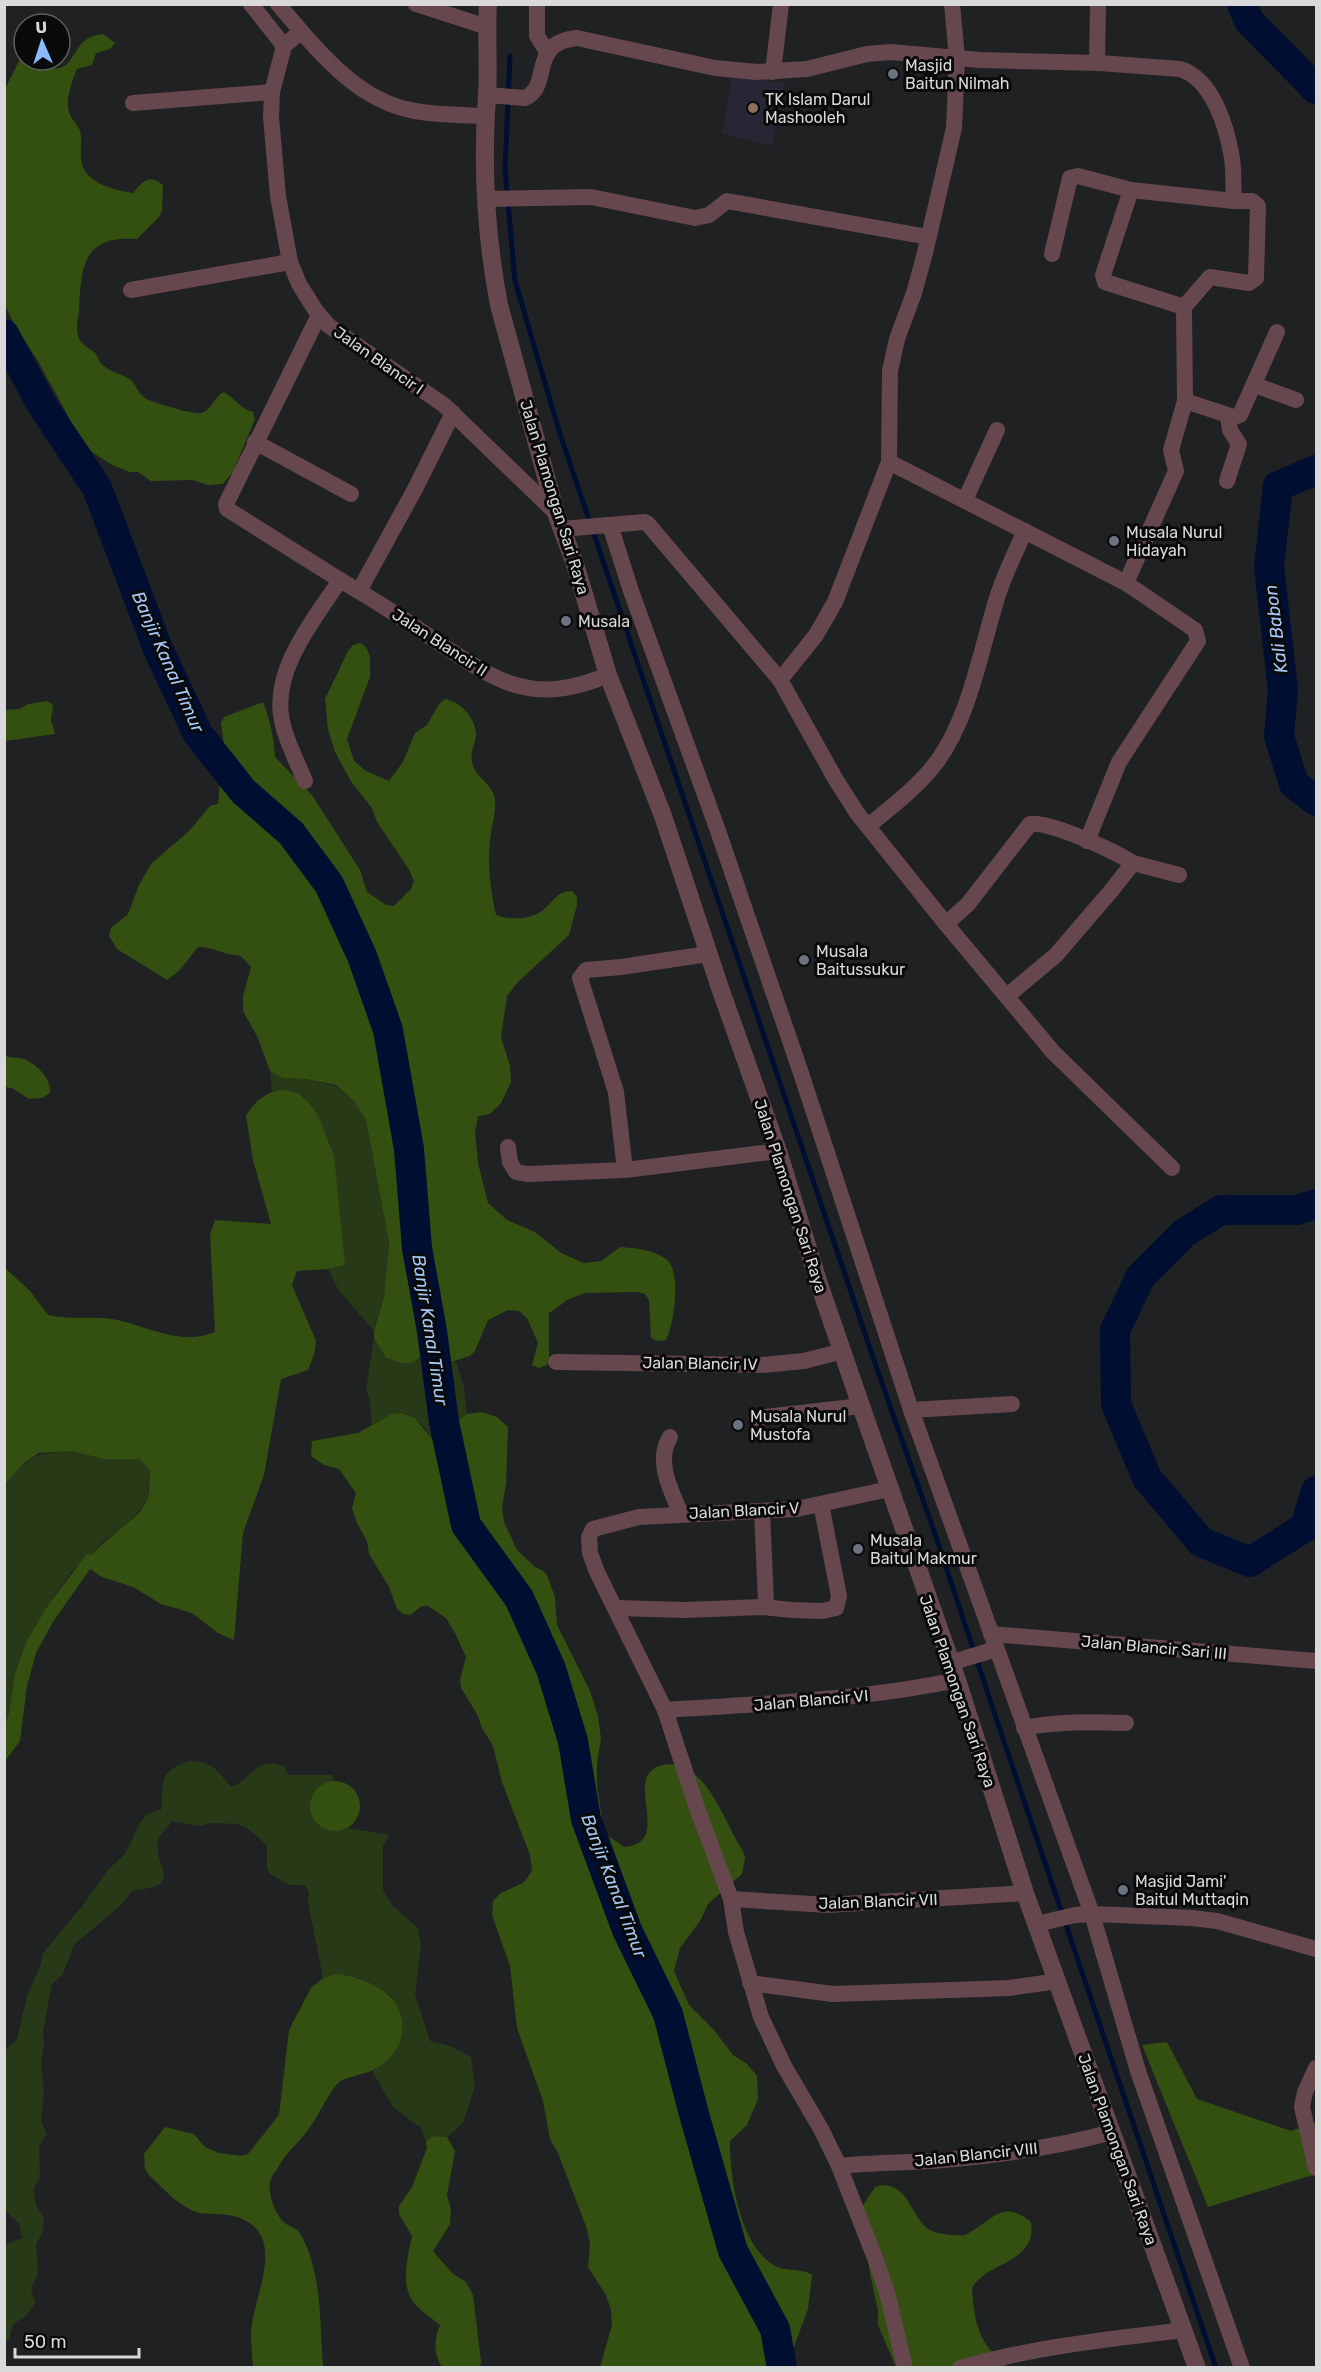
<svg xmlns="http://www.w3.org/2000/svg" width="1321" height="2372" font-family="Rubik,sans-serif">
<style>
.education{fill:#282535}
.green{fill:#283917}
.forest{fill:#335010}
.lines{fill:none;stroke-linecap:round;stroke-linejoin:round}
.stream{stroke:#000e32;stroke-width:5}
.river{stroke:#000e32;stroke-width:30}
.minor{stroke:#66474e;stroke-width:16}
.tertiary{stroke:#66474e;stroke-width:18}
.worship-dot{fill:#6b7280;stroke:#0a0a0b;stroke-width:2}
.education-dot{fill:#8d6e63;stroke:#0a0a0b;stroke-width:2}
.labels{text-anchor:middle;stroke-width:6;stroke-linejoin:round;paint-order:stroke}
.poi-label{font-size:16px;fill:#d9d9db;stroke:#0a0a0b;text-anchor:start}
.street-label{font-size:16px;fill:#d9d9db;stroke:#0a0a0b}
.water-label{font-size:18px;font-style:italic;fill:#a5c7f5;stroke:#0a0a0b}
</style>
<rect width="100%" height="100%" fill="#202123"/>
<polygon class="education" points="732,76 785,83 772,146 722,133"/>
<g class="green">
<polygon points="270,1071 283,1078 306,1079 336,1086 354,1101 366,1120 389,1243 384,1297 373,1330 338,1289 328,1269 344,1265 318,1115 298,1093 272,1091"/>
<path d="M374,1338L386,1358L408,1364L418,1357L456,1362L464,1387L467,1414L432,1439C414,1408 399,1407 372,1427L370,1401L366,1390Z"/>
<path d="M72,1451L104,1459L140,1458L150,1471L147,1501L128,1524L102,1542L93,1554L71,1572L48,1605L26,1642L15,1673L9,1713L5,1724V1484C32,1455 31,1454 72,1451Z"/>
<path d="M189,1761C212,1761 217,1770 231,1787C252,1780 257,1755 283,1766L289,1775H332L334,1780L320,1786L316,1823L331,1831L347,1828L389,1835L383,1846V1891L392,1905L418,1928L421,1944L415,1995L430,2041L450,2046L471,2057L475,2087L463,2123L447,2137L432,2136L426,2142L421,2128L393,2107L372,2071L383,2064L392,1997C370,1981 350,1970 323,1978L308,1902L309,1892L305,1885H289L270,1874L267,1868V1845L248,1829L237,1824L212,1823L200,1826L171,1821C169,1829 159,1833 158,1841C154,1868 185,1887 133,1890L122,1904L74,1945L63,1974L52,1984L43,2031L44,2047L41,2062L44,2091L41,2121L47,2134L39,2147L40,2177L33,2190L36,2205L44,2218L43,2232L36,2244L38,2274L31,2288L35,2303L26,2316L13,2324L9,2340L5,2342L4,2245L22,2238L19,2223L5,2211V2050L17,2040L27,1995L40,1967L43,1953L83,1905L108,1870L125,1854L141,1821L147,1814L162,1809C162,1782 159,1771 189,1761Z"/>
</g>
<g class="forest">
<path d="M103,34L115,43L110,49L96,53L92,65L77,69C72,81 64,102 70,115C73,121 78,125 80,131C83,141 79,154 82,164C86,183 117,191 133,193C143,181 149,174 163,185L162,210L159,217L137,239C83,235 81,266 79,310C78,321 74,332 81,342C84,346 91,349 95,353C98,357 99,362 103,365C110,372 122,374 131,380C137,386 138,394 145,398C151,402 194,415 201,413C213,410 213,397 224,392C235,398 240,409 253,412L255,419L233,472L223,484L208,485L193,480L151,481L138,472H130L112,465L92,452L73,425L38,361L15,326L4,303V91L23,53L24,60C35,60 54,70 60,68C77,63 74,36 103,34Z"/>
<path d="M361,643L367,649L370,657V677L347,739L354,761L366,771L389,781L403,762L415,733L427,725L439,704L445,699C461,702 476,718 476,735C475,744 470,752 472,762C474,777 493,783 495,800C496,815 491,827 490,841C487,866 491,891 496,915C508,920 530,920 542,911C554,902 556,891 572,891L577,897V905L569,935L518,982L507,996L501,1037L510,1066L511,1082L501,1103L490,1114L478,1116L475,1133L478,1163L488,1203L507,1220L535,1232L561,1253L584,1263L601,1261L620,1247C634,1248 655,1250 666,1259C682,1270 674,1325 666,1340L658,1341L651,1338L649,1300L645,1294L637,1292L585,1293L569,1299L549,1313V1358L547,1365L539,1368L532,1365L538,1343L527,1318L519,1311L508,1310L488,1320L475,1351L470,1356L451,1362L419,1357C411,1369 397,1361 386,1358L374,1338V1330L384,1297L389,1243L366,1120L354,1101L336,1085L306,1079L283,1078L270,1071L257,1036L243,1011V996L251,967L241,956C225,955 214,947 198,947L179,971L167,980L117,949L109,936L111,928L128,914L139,885L151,864L189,831L210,806L218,804L224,746L221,723L224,717L263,702C270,720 274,738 275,757L312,795L360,870L367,892L386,905L394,906L411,889L414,881L408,868L377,822L372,808L352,783L335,752L328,729L325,699L348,651L353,645Z"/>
<polygon points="47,701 53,705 51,720 55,734 5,741 5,710 19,709 28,704"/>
<path d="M5,1056C11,1058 18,1057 24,1059C37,1064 52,1080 50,1093L42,1098L29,1099L12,1088L5,1087Z"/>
<path d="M283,1090L298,1093L309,1103L318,1115L334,1156L345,1265L328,1269L297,1271L292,1285L316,1341L314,1355L308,1370L281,1379L264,1475L243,1533L234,1640L218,1633L192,1613L161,1604L133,1587L102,1577L90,1569L53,1622L36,1653L27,1686L20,1741L5,1761V1724L9,1713L15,1673L26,1642L48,1605L86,1555L93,1554C106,1537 140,1519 147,1500C150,1491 149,1480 150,1471L140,1459H104L72,1451L39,1453L25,1462L5,1484V1268L30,1291L48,1315C69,1320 91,1316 112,1319C147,1325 179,1347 215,1332L210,1235L215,1220L271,1224L253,1160L246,1115C256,1101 266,1091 283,1090Z"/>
<path d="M482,1412L497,1417L508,1427L506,1484L502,1507L504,1522L517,1550L535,1567L542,1570L547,1575L555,1597L557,1625L590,1691L598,1716L601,1739L597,1762V1785L604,1833L624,1847C676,1843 619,1775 663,1765C705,1756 725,1825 743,1851L745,1858L742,1874L708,1904L700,1921L680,1948L674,1971L689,2005L714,2030L733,2055L747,2064L757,2076L758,2099L747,2125L730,2141V2149C731,2184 741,2244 772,2264C785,2273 800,2267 812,2275L808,2309L789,2360L777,2367H600L612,2325L611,2310L606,2295L588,2267L590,2244L587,2229L558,2153L550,2139L543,2101L517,2028L510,1966L492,1915L493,1901L501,1893L523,1883L528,1877L532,1870L530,1855L502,1782L493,1746L482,1728L477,1714L461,1688L460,1680L466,1657L456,1635L446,1618L428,1606H422L410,1615L403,1614L397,1609L389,1587L369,1554L367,1541L357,1523L352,1508L356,1493L339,1469L324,1465L311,1456L312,1441L358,1433L392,1414L401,1413L415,1418L432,1439L467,1414Z"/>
<circle cx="335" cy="1806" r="25"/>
<path d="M337,1974C357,1976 385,1986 396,2004C411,2031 398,2059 371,2071C361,2075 344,2077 337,2084C326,2097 320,2114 310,2127C301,2141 287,2151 279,2166C276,2171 271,2176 270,2182C268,2195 275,2215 285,2223C288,2226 294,2227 297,2230C301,2234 306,2244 308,2250C322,2287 320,2329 323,2367H253C252,2355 251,2343 251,2331C254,2294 289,2234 237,2217C225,2213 212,2215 200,2213C180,2208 164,2189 149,2175L145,2169L144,2154L165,2127L194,2134L205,2147L219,2153L241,2156L248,2154L279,2115L289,2030L311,1988L323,1978Z"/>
<polygon points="1167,2042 1197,2099 1291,2131 1316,2122 1316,2174 1208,2207 1142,2045"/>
<path d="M432,2136L447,2137L455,2151L447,2195L451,2209L450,2224L433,2251L453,2274L466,2282L473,2295L481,2361L480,2367H442C433,2353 434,2340 440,2325C432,2318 422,2312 415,2304C399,2286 408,2257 412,2236L399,2214V2206L412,2187L427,2148L426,2142Z"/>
<path d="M882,2185C912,2186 910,2220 932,2231C942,2235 955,2236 965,2235C991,2223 1001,2197 1031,2222C1037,2264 988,2260 972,2288C974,2324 979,2344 1008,2367H896L878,2325V2310L870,2274L861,2208L875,2187Z"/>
</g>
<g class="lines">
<polyline class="stream" points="510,56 505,170 515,281 560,434 876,1366 935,1534 996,1718 1216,2368"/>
<g class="river">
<polyline points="1242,4 1249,21 1316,89"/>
<polyline points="4,334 42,405 97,488 158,649 198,734 243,791 291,833 329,884 362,956 388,1030 409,1149 417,1248 432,1331 444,1422 466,1525 519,1598 551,1669 573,1741 586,1819 627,1930 668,2014 694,2114 733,2251 775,2329 782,2368"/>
<polyline points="1316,470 1278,486 1269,567 1283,690 1279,736 1294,784 1316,801"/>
<polyline points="1316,1204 1297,1210 1221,1210 1184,1233 1141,1276 1115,1330 1116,1404 1147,1478 1201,1542 1250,1562 1305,1527 1316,1491"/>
</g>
<g class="minor">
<polyline points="251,4 284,46"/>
<path d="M278,4C315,47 355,101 415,111C437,115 462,115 485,116"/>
<polyline points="416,4 487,27"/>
<polyline points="537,4 537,36 548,53"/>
<polyline points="300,32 284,46 272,92 271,117 278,196 290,262 299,284 316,311 329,326 444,405 556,513"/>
<polyline points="1097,63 1098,4"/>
<polyline points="773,72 781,4"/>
<path d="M487,95L525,98C553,85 527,43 577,38L715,68L757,72L807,69L867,54L891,52L980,60L1100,63L1180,69C1213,79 1227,128 1232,158C1234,172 1233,187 1234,201L1131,190L1103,275L1105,282L1184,307L1185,401L1171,450L1176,471L1126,583"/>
<polyline points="133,103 272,92"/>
<polyline points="487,199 591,197 695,218 709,215 727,201 928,237"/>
<polyline points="1052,254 1070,178 1078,176 1131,190"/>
<polyline points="131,290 290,262"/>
<polyline points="1184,307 1210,277 1249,283 1256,278 1258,206 1252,201 1234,201"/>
<polyline points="319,315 226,504 227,509 340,580"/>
<polyline points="1255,385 1296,400"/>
<polyline points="1185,401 1234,417 1240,415 1277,332"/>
<polyline points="255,442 351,494"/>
<polyline points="889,462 1126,583 1195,630 1198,641 1119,762 1087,841"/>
<polyline points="1227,481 1239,444 1230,430 1228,416"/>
<polyline points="965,500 997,430"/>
<polyline points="610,525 631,591 717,828 801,1073 911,1410 1092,1914 1138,2071 1242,2368"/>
<polyline points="562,529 644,522 648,524 780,680 836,780 857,813 946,924 1053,1052 1172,1168"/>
<polyline points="359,591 415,489 453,413"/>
<polyline points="780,680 816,635 835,602 889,462 890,371 897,339 914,293 925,253 954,128 957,58 952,4"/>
<path d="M305,781C297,762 286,741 282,721C271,670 314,620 340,580C371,598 401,617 430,637C495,680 529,708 608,675"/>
<path d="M868,826C890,808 914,790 932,768C969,723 980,652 997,598C1004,575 1015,553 1025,531"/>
<polyline points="1133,863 1179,875"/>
<path d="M946,924L968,904L1030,824C1050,821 1114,851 1133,863L1111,891L1056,955L1007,996"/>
<polyline points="508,1147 510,1162 516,1172 527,1174 625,1170 778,1151"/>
<polyline points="625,1170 616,1092 580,978 586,970 621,967 708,954"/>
<polyline points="556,1362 763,1365 804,1361 843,1351"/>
<polyline points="911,1410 1012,1404"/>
<polyline points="756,1418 861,1406"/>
<path d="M670,1437C655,1461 671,1491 681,1514"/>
<polyline points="889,1489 797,1509 639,1517 593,1529 589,1537 590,1553 597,1572 665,1710 697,1808 731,1899 736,1932 761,2017 784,2066 821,2129 839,2166 875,2258 887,2292 905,2368"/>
<polyline points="762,1607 766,1603 762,1511"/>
<polyline points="616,1608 685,1610 762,1607 792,1610 822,1611 836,1608 839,1596 821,1504"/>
<polyline points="991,1634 1316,1661"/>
<polyline points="950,1663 996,1649"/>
<path d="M665,1710C763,1704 860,1700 957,1680"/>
<path d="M1024,1728C1059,1721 1091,1722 1126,1723"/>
<polyline points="731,1899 828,1905 1025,1893"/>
<polyline points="1037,1924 1075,1915 1092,1914 1192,1918 1217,1921 1316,1949"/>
<polyline points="750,1983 833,1994 1009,1988 1058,1981"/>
<polyline points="1316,2068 1305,2092 1302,2107 1316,2168"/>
<path d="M839,2166C874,2162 909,2163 944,2160C1000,2155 1058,2147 1112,2132"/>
<path d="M960,2368C1033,2347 1109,2339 1184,2330"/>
</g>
<path class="tertiary" d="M488,4C486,35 489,66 487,96C482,165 486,237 499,305L556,513L575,564L608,675L663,816L720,988L778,1151L818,1281L861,1406L957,1680L1025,1893L1197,2368"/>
</g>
<g class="worship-dot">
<circle cx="893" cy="74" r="6"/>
<circle cx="1114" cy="541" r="6"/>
<circle cx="566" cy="621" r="6"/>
<circle cx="804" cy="960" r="6"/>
<circle cx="738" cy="1425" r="6"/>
<circle cx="858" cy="1549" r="6"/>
<circle cx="1123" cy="1890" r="6"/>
</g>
<circle class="education-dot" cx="753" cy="108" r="6"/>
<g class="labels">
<g class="poi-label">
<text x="905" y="71">Masjid<tspan x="905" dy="18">Baitun Nilmah</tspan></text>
<text x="765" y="105">TK Islam Darul<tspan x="765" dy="18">Mashooleh</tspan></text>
<text x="1126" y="538">Musala Nurul<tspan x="1126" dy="18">Hidayah</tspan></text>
<text x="578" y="627">Musala</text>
<text x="816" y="957">Musala<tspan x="816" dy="18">Baitussukur</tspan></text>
<text x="750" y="1422">Musala Nurul<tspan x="750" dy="18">Mustofa</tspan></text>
<text x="870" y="1546">Musala<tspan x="870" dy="18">Baitul Makmur</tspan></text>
<text x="1135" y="1887">Masjid Jami'<tspan x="1135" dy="18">Baitul Muttaqin</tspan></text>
</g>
<g class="street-label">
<text transform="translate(379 360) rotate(35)" y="6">Jalan Blancir I</text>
<text transform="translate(555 497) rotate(73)" y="6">Jalan Plamongan Sari Raya</text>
<text transform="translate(440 642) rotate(33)" y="6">Jalan Blancir II</text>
<text transform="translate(791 1196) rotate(72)" y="6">Jalan Plamongan Sari Raya</text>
<text transform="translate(700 1363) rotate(1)" y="6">Jalan Blancir IV</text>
<text transform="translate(744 1510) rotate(-3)" y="6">Jalan Blancir V</text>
<text transform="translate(1154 1647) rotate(5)" y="6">Jalan Blancir Sari III</text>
<text transform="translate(958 1691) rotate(71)" y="6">Jalan Plamongan Sari Raya</text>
<text transform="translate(811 1700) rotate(-5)" y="6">Jalan Blancir VI</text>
<text transform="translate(878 1901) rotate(-2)" y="6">Jalan Blancir VII</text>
<text transform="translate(1118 2149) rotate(70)" y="6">Jalan Plamongan Sari Raya</text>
<text transform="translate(976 2154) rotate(-6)" y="6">Jalan Blancir VIII</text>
</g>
<g class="water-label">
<text transform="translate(1276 629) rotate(-97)" y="6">Kali Babon</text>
<text transform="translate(168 662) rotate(66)" y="6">Banjir Kanal Timur</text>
<text transform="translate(430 1330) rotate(81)" y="6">Banjir Kanal Timur</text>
<text transform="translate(614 1886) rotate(69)" y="6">Banjir Kanal Timur</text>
</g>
</g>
<rect width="1321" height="2372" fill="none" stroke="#d9d9db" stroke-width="12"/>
<g transform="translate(42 42) rotate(357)"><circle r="28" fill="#0a0a0b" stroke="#5d5d5e" stroke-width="1.5"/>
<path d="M0-4.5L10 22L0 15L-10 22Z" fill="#8abafc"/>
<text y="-9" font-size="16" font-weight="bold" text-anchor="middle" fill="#d9d9db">U</text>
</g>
<path d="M15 2348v9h124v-9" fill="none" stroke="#d9d9db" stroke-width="3"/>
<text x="24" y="2348" font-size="18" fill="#d9d9db" stroke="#0a0a0b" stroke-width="4.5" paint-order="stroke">50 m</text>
</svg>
